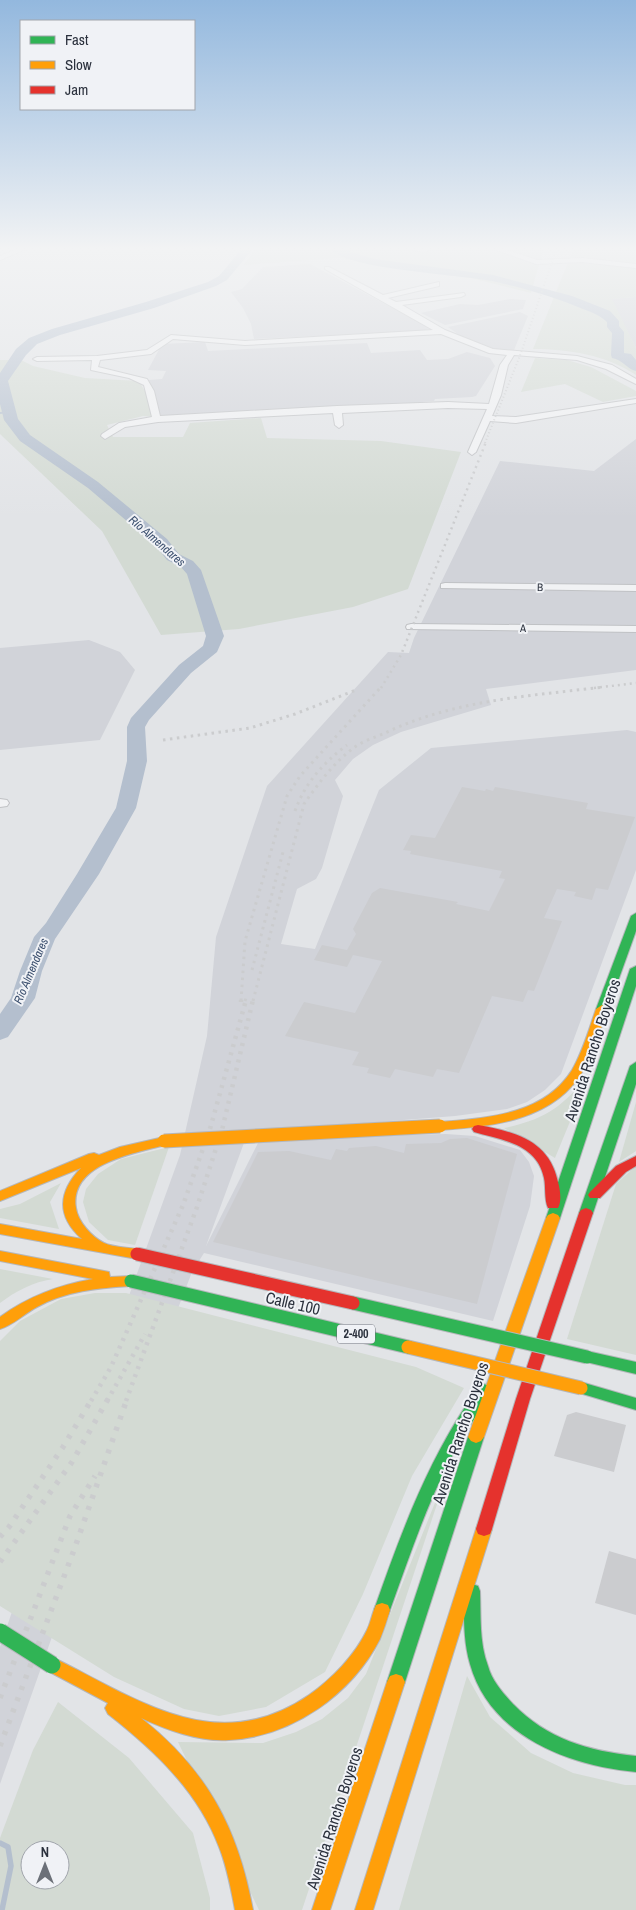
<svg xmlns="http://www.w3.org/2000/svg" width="636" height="1910" font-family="'Archivo Narrow',sans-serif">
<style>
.built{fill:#d1d3d9}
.green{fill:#d3dad3;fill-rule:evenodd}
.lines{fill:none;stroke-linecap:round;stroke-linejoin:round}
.stream-far1{stroke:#b4bfce;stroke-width:2}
.stream{stroke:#b4bfce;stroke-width:5.5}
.river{fill:#b4bfce;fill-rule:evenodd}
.building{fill:#cbcccf}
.street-casing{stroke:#c0c2c5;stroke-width:2}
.fast-casing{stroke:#b5b7bb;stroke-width:2}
.slow-casing{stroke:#b5b7bb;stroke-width:2}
.jam-casing{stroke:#b5b7bb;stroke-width:2}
.street{fill:#f1f2f4;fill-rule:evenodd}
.fast{fill:#30b455;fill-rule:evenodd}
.slow{fill:#ff9f0a;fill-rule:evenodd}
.jam{fill:#e5322d;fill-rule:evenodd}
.rail-far4{stroke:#cbccce;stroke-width:2;stroke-dasharray:1 2.5;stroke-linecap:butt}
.rail-far3{stroke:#cbccce;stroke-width:2.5;stroke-dasharray:2 4;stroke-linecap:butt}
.rail-far2{stroke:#cbccce;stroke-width:3;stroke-dasharray:2.5 4.5;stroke-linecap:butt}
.rail-far1{stroke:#cbccce;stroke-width:4.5;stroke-dasharray:3 5.5;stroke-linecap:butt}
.rail{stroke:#cbccce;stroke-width:5.5;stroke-dasharray:4 8;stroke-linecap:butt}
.fast-bridge-far1-casing{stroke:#b5b7bb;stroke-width:15;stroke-linecap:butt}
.fast-bridge-casing{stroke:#b5b7bb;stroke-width:19;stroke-linecap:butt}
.slow-bridge-casing{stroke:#b5b7bb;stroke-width:15;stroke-linecap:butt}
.jam-bridge-casing{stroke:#b5b7bb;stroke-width:15;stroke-linecap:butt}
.fast-bridge-far1{stroke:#30b455;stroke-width:13}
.fast-bridge{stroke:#30b455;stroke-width:17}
.slow-bridge{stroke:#ff9f0a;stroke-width:13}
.jam-bridge{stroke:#e5322d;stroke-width:13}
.labels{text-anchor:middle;stroke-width:4;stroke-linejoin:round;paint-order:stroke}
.far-street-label{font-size:11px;fill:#2b313d;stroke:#f0f2f6}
.far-water-label{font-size:12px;font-style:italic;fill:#3a4e6d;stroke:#f0f2f6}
.shield{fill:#f0f2f6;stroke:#666b74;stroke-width:1}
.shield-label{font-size:12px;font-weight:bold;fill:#2b313d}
.near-street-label{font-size:16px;fill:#2b313d;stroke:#f0f2f6}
</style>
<rect width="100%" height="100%" fill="#e2e4e7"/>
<g class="built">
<polygon points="310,264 430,328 423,331 254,339 251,324 243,308 231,292 242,289 263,267"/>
<polygon points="636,297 636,348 611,299"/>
<polygon points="510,299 526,300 523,309 445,325 421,313 460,304 478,305"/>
<polygon points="520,312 528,316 514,350 495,349 459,335 448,327"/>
<polygon points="205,342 208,351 367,343 371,353 420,350 427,360 448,359 467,352 490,358 495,366 476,396 472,397 435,399 434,401 421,402 417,404 162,417 154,404 149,380 162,379 166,371 148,370 162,344"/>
<polygon points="636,439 636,670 486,689 491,705 401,732 373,745 353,759 335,780 343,796 322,868 316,879 297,889 281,944 315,949 379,790 431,748 627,730 636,732 636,870 561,1074 545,1090 527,1102 507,1109 455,1116 248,1132 206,1246 260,1139 446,1134 475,1136 520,1150 529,1162 534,1176 530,1206 493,1321 204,1253 192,1272 59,1617 0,1784 0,1647 34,1547 126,1304 180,1155 207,1036 216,937 267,786 388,652 409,653 414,638 500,461 594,471"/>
<polygon points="89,640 120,652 135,670 100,740 0,750 0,648"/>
</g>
<g class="green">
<polygon points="254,250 543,250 531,293 471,278 339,258 244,265"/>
<path d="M573,250H636V297L612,299L636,348V375C607,355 567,349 533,349Z"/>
<polygon points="535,358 567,360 591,367 636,391 636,396 603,402 565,384 521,392"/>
<polygon points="0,360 21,360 33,366 85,378 139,381 160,417 143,416 107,425 113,437 183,437 190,423 261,418 267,438 381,441 461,452 408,589 353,607 239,629 161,635 102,531 0,434"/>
<path d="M590,1073L555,1158L504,1128C547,1119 563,1106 590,1073Z"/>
<polygon points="636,1102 636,1151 619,1162"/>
<polygon points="169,1147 135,1245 108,1240 89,1222 83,1202 86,1189 98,1174 121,1159"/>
<polygon points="636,1166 636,1355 567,1339 616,1184"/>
<polygon points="61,1183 50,1202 59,1229 0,1218 0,1209 20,1204"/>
<path d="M0,1269L53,1279C33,1282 16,1291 0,1303Z"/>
<polygon points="95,1293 126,1293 416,1367 464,1388 412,1476 363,1594 325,1672 266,1707 219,1716 184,1709 114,1677 0,1606 0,1341 20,1321 61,1299"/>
<polygon points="449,1468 302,1910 259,1910 178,1742 263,1743 296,1732 322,1719 348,1698 366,1674"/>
<polygon points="467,1676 490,1717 531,1753 573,1773 625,1785 636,1785 636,1910 399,1910"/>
<path d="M58,1702L129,1758L193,1833L210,1898V1910H0V1838L33,1750ZM30,1850H60V1880H30Z"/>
</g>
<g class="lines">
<polyline class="stream-far1" points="0,413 9,412"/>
<polyline class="stream" points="0,1843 8,1847 11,1866 2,1910"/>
<g class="river">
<polygon points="241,250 252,250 227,280 216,286 154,308 60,335 37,344 26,355 8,381 18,419 30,435 98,482 167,539 179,554 193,561 201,570 224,636 217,652 191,673 149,720 145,727 147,761 136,808 99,874 55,939 42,971 35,998 8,1037 0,1040 0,1014 11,998 20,971 34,937 46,923 77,874 116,808 127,761 127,727 131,718 179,665 203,646 206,636 187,574 181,567 167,560 155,545 88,488 20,441 4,420 0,404 0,373 16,349 29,338 52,329 146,302 208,282 219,276"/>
<path d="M332,250H345L374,259L493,275L572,296L610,311L619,321V326L624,332V353L631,354L636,360V371C627,369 623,360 612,358L611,355L612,333L607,327V322C598,313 584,310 573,305C548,295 519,287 492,281C461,275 348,269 332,250Z"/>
</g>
</g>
<g class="building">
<polygon points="462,787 485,791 486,789 493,791 495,787 588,803 586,809 635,817 608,890 596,888 592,900 574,896 576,892 557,889 544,918 562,921 534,991 528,990 523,1002 492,996 459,1073 437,1069 433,1077 395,1069 390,1078 367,1073 369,1068 352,1065 359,1052 285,1036 304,1002 355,1013 382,961 353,955 347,967 314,960 322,945 347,950 356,934 353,929 372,893 380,888 458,902 456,904 489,911 505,879 499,878 502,871 410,854 411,851 403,850 411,835 435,838"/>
<polygon points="467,1138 517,1154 477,1304 213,1242 258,1152 289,1151 331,1160 336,1149 347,1151 349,1148 376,1146 404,1153 406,1144 441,1143 450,1139"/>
<polygon points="576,1412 626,1425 614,1472 554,1456 567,1415"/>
<polygon points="609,1551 636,1559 636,1615 595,1603"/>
</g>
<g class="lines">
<defs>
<g id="street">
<polygon points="14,250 24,250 0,260 0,256"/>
<polygon points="412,250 429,250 426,252"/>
<polygon points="497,250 507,250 537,260 582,258 636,264 636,268 582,262 536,264"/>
<path d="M325,267H329L383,295L439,282V286L388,298L396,302L464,293L465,295L461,297L402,305L445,330L493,349L577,356L612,365L636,379V384L606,369L577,360L514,355L508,365L501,395L492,416L516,417L636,399V403L516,423L490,421L476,452L472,455L468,452L487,409L448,408L342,413L343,425L339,428L335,425L333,413L158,422L125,427L105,439L101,436L102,434L119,423L152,417L144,385L129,378L91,370L92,360L37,361L33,359L37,357L97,356L147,350L171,335L245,341L433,330L325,269ZM441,334L489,353L507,355L500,365L489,404L448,402L337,406L160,416L154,391L147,379L98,367L100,360L151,354L173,339L245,345Z"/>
<polygon points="445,583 636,585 636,591 441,588 441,584"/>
<polygon points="411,624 636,626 636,632 407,629 406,627 407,625"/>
<polygon points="0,799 7,800 9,803 7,806 0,807"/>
</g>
<g id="fast">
<polygon points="636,913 636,931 608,1009 602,1013 598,1012 596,1009 631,916"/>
<polygon points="636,966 636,986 560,1218 558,1221 548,1221 546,1218 630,969"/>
<polygon points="636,1062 636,1084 593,1213 591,1216 581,1216 579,1213 630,1066"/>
<polygon points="587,1351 636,1362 636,1374 582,1361 580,1357 582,1353"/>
<polygon points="581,1382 636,1398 636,1410 576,1392 574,1388 576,1384"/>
<path d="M484,1384L489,1386L491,1390C477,1417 458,1442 445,1470C423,1515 407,1563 390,1610L388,1615L382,1617L376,1615L374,1610C399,1539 425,1467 467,1404C472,1397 476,1387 484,1384Z"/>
<polygon points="476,1431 481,1433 484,1437 405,1682 402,1688 396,1690 390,1688 387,1682 468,1437 471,1433"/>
<path d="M472,1584L478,1586L480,1591C481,1616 479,1642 488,1666C492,1681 503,1693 513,1704C547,1739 588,1751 636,1756V1772C569,1766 490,1736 470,1664C463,1640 464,1615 464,1591L466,1586Z"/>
</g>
<g id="slow">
<path d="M602,1005L608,1009C600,1029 595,1051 584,1069C555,1121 493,1126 440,1130L436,1129L434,1126L436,1123L440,1122C487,1118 544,1115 572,1070C583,1051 589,1029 596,1009Z"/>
<path d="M164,1137L169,1138L170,1141L169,1144C138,1153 69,1162 76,1208C78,1222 92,1237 104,1243C114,1248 130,1247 142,1250L144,1254L142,1258L137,1259L0,1234V1224L82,1239C56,1216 58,1192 81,1168L0,1201V1191L89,1154L94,1153L99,1155L120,1147Z"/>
<polygon points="553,1213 558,1215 560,1218 484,1437 481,1441 476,1443 471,1441 468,1437 546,1218 548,1215"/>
<path d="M0,1251L104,1271L109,1272L110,1277L131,1276L136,1277L138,1281L136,1285L131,1286C98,1288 66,1291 37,1307C24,1314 13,1325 0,1329V1317C29,1296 59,1285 93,1279L0,1261Z"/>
<polygon points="484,1522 490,1524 492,1529 373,1910 355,1910 476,1529 478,1524"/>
<path d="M382,1603L388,1605L390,1610C387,1620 384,1629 380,1639C352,1694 292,1737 229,1740C198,1742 168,1730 141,1718C207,1770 238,1828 253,1910H235C231,1889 227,1867 219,1847C198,1791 154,1750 108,1714L105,1708L108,1703L46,1670L44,1665L46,1660L52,1657L58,1660C142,1702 219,1757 309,1695C332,1679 355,1655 367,1630C371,1622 372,1613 376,1605Z"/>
<polygon points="396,1674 402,1676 405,1682 330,1910 312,1910 387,1682 390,1676"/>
</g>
<g id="jam">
<path d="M478,1125C515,1132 549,1140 558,1182C560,1189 562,1201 558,1208H548C544,1200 546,1187 544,1178C537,1144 502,1140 474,1132L472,1129L474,1126Z"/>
<polygon points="636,1156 636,1166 626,1172 600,1198 590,1198 588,1195 590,1192 616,1166"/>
<polygon points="586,1208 591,1210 593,1213 530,1399 492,1529 490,1534 484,1536 478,1534 476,1529 516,1399 579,1213 581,1210"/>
</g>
</defs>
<use href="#street" class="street-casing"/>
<use href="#fast" class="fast-casing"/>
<use href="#slow" class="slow-casing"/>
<use href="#jam" class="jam-casing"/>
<use href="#street" class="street"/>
<use href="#fast" class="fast"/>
<use href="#slow" class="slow"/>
<use href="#jam" class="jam"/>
<polyline class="rail-far4" points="485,443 521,353 556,250"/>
<g class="rail-far3">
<polyline points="381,688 401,655 486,442"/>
<polyline points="594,688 636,683"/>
</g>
<g class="rail-far2">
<polyline points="163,740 250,728 295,714 356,690"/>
<path d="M295,811C305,783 323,763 347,745"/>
<polyline points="252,970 283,852"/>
<polyline points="241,1001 245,941 287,796 300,776 381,687"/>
<polyline points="245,1001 247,995"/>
<path d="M253,1001L304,804C318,784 334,762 355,747C363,741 376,737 385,733C454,700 529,696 604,687"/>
</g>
<g class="rail-far1">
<polyline points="241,1002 241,1000"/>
<polyline points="91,1401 111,1367 183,1205 210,1129 246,1000"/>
<polyline points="107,1401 145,1334"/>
<polyline points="126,1401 197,1207 222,1130 253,1000"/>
</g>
<g class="rail">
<polyline points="0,1537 9,1527 63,1447 92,1399"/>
<polyline points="0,1562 72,1462 108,1399"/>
<polyline points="0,1698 70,1516 95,1476"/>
<polyline points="0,1746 74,1550 127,1399"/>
</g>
<defs>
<g id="fast-bridge-far1">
<polyline points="131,1281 408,1347"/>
<polyline points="353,1303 587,1357"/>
</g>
<polyline id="fast-bridge" points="0,1632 52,1665"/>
<g id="slow-bridge">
<polyline points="164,1141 440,1126"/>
<polyline points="408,1347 581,1388"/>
</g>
<polyline id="jam-bridge" points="137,1254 353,1303"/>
</defs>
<use href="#fast-bridge-far1" class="fast-bridge-far1-casing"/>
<use href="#fast-bridge" class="fast-bridge-casing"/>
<use href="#slow-bridge" class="slow-bridge-casing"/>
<use href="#jam-bridge" class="jam-bridge-casing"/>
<use href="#fast-bridge-far1" class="fast-bridge-far1"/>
<use href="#fast-bridge" class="fast-bridge"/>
<use href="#slow-bridge" class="slow-bridge"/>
<use href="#jam-bridge" class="jam-bridge"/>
</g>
<linearGradient id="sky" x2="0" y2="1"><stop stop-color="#93b8de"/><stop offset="0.48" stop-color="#f2f3f4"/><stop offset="1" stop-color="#f2f3f4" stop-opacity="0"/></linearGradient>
<rect width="636" height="518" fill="url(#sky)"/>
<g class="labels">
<g class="far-street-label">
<text transform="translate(540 587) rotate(1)" y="4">B</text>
<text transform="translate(523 628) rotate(1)" y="4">A</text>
</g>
<g class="far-water-label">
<text transform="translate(157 541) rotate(41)" y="4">Río Almendares</text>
<text transform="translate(31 971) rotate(-67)" y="4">Río Almendares</text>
</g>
<rect class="shield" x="337" y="1324.5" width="38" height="19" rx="4"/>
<g class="shield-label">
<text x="356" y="1338">2-400</text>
</g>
<g class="near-street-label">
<text transform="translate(592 1050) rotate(-72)" y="6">Avenida Rancho Boyeros</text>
<text transform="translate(293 1303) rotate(13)" y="6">Calle 100</text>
<text transform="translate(460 1433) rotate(-72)" y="6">Avenida Rancho Boyeros</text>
<text transform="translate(334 1818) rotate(-72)" y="6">Avenida Rancho Boyeros</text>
</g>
</g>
<rect x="20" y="20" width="175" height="90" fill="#f0f2f6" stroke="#a1a5ac"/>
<rect x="30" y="36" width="25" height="8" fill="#30b455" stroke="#a1a5ac"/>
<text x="65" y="45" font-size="15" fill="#2b313d">Fast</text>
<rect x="30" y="61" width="25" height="8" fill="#ff9f0a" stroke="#a1a5ac"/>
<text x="65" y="70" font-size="15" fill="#2b313d">Slow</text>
<rect x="30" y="86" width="25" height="8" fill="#e5322d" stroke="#a1a5ac"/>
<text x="65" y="95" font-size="15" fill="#2b313d">Jam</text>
<g transform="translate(45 1865)"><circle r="24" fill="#f0f2f6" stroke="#a1a5ac"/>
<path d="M0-4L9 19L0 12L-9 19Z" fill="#6b7078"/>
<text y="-8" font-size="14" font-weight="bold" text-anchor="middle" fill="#2b313d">N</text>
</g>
</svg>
